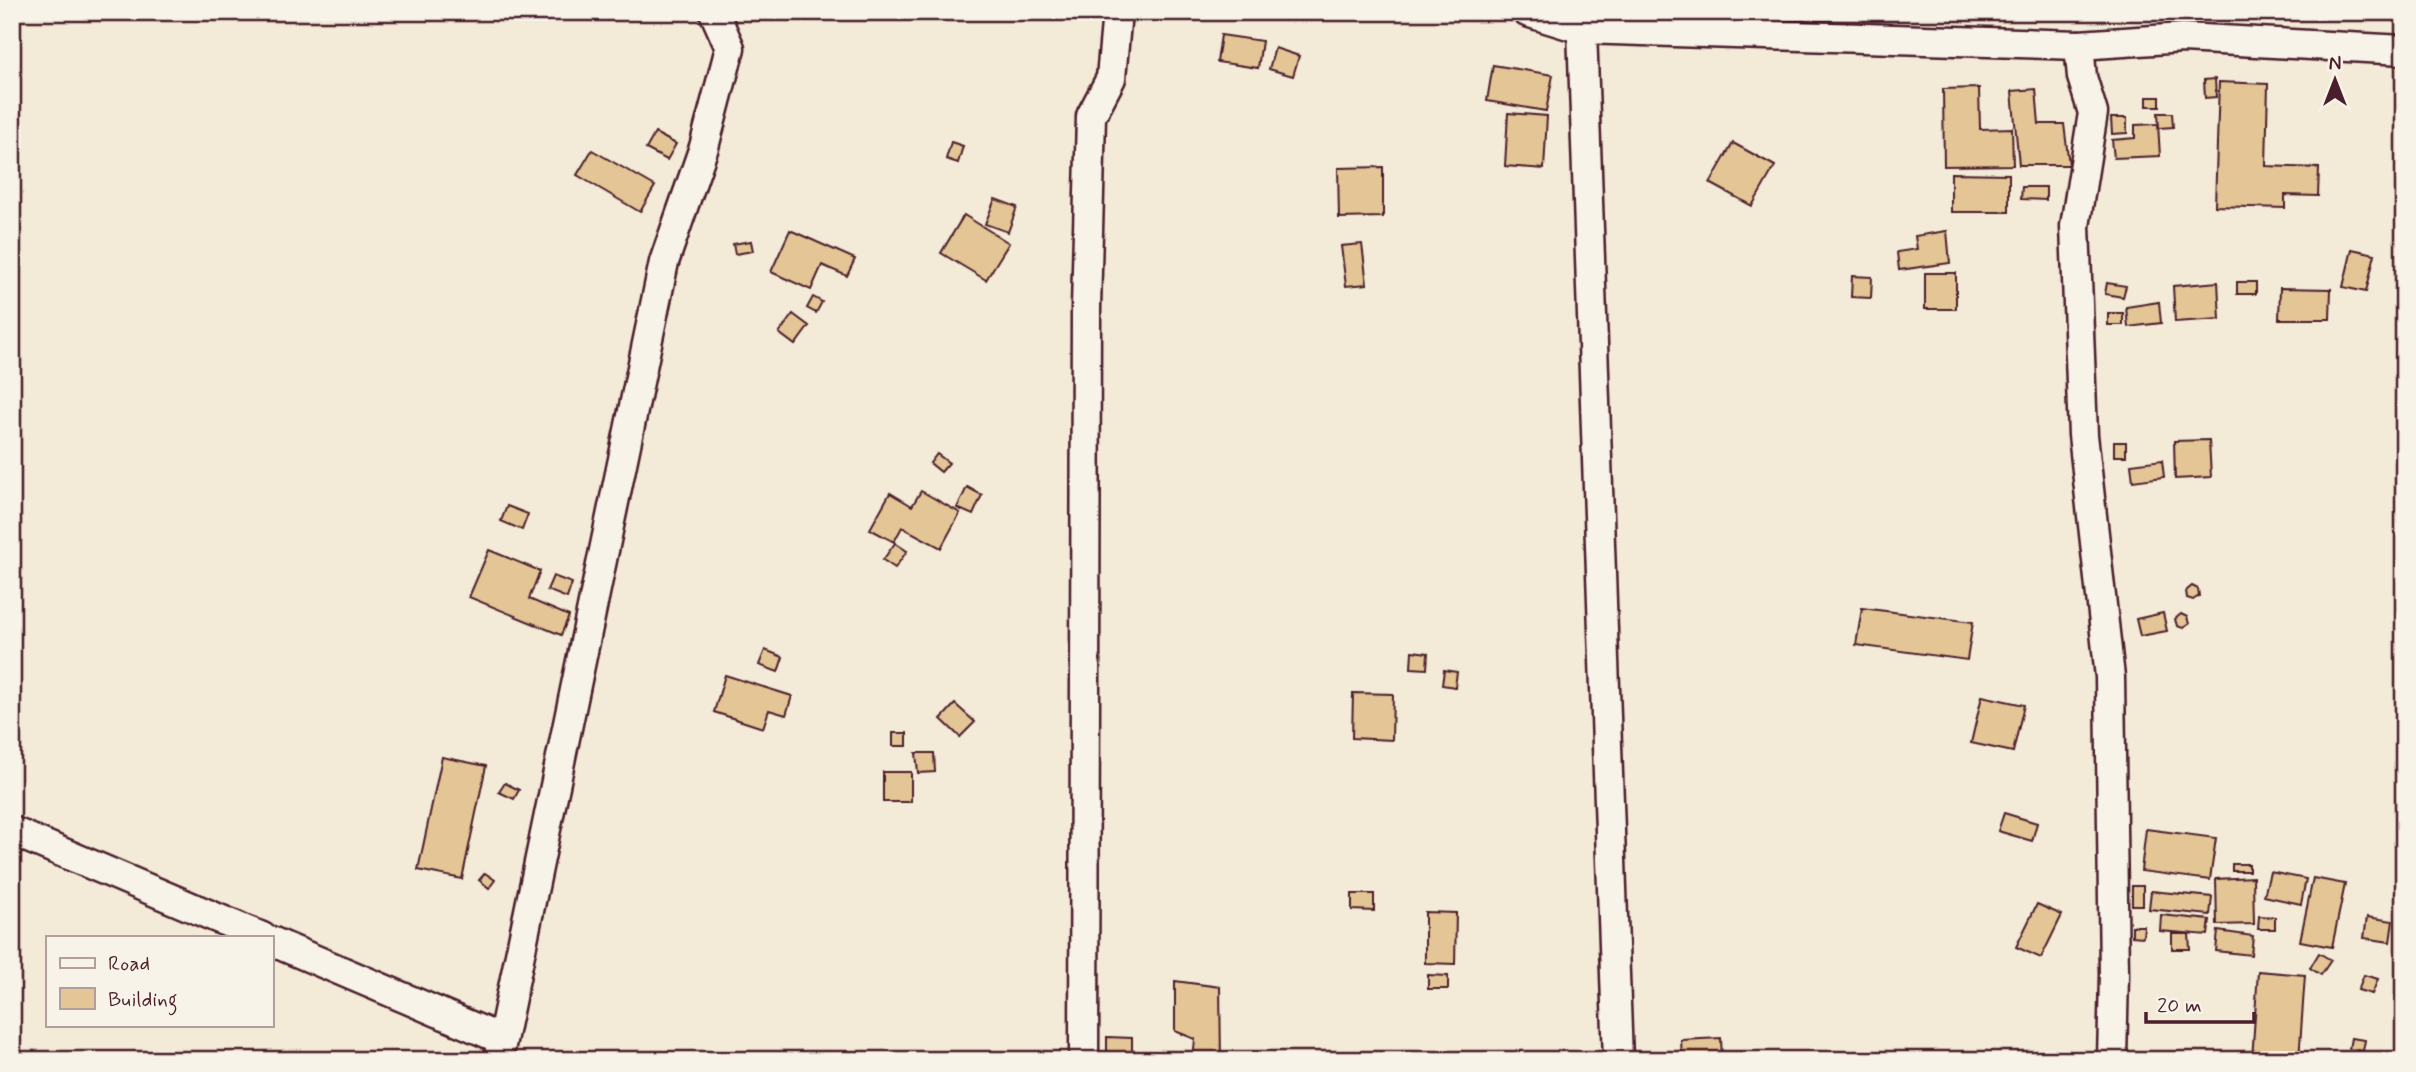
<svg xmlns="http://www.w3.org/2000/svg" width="2416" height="1072" font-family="Mynerve,sans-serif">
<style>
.building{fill:#e3c596;stroke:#4a1f2b;stroke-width:2}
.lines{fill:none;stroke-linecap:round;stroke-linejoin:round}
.minor-casing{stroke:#4a1f2b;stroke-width:33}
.minor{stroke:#f7f3e8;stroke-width:28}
</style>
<rect width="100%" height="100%" fill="#f3ead8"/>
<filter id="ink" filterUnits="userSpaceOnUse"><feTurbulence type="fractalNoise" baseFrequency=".0143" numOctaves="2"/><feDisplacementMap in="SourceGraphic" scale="14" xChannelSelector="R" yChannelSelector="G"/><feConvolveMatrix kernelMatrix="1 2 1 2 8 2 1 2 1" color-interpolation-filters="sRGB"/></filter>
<g filter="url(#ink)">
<g class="building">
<polygon points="1221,35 1262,41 1258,68 1217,62"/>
<polygon points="1275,48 1299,56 1293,76 1269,69"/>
<polygon points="1493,65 1553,75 1546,111 1487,101"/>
<polygon points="2215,79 2216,97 2205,98 2204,80"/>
<polygon points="2219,82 2268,84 2266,166 2319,168 2318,196 2285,195 2285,208 2215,206"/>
<polygon points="1979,88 1980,129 2012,128 2013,165 1944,166 1943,89"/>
<polygon points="2036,89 2039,124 2064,124 2069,165 2019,165 2012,91"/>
<rect x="2147" y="97" width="13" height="9"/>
<polygon points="1508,113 1547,116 1544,169 1505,166"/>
<polygon points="2158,113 2172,113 2173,127 2159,128"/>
<polygon points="2111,118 2127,118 2127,133 2112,134"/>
<polygon points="2158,124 2160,156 2114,158 2112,140 2135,138 2135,125"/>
<polygon points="655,133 676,144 667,160 646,149"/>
<polygon points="951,142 963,146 958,163 946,159"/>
<polygon points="1733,143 1775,166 1752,206 1710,183"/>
<polygon points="592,150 655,186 640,212 577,175"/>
<polygon points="1383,167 1383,217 1339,218 1338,168"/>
<polygon points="1951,173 2009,174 2009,212 1951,212"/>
<polygon points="2022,187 2046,187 2046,200 2021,199"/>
<polygon points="995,199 1017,207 1008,232 985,224"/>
<polygon points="964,215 1009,243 986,280 941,253"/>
<polygon points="790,230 855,259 847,276 822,265 811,290 771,272"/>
<polygon points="1947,231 1950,263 1899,270 1897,252 1917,249 1915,236"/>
<polygon points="751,241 753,251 735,254 733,244"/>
<polygon points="1362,244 1367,284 1346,286 1341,246"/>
<polygon points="2352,249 2375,254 2366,292 2343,287"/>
<rect x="1925" y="273" width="31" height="36"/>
<polygon points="1852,276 1872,277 1871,298 1851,297"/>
<polygon points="2218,282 2220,319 2175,322 2173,286"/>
<rect x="2237" y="282" width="19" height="12"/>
<polygon points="2107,283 2126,286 2123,297 2105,294"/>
<polygon points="2280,288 2331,289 2330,319 2279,319"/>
<polygon points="813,297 822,302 816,313 807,308"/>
<polygon points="2159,302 2161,323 2128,327 2126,307"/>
<rect x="2108" y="313" width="15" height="12"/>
<polygon points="793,314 809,326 795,345 779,333"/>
<polygon points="2209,440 2211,477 2175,479 2174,441"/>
<rect x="2114" y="442" width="12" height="14"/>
<polygon points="937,454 949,463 941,472 930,463"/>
<polygon points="2162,460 2164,477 2133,481 2131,464"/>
<polygon points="967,487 982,495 973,515 957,508"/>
<polygon points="921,491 960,513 941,548 902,527 894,542 870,529 890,493 912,506"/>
<polygon points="507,506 528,514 522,530 501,521"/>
<polygon points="895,543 907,551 895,568 883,560"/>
<polygon points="489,550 540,571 529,599 569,616 561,635 469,597"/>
<polygon points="553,576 572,583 567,598 547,590"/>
<polygon points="2192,586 2198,589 2199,596 2193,600 2187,598 2186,591"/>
<polygon points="1862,608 1973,622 1967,660 1856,645"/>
<polygon points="2163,613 2167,631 2140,636 2136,619"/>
<polygon points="2181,614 2187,617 2189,624 2183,628 2177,626 2175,619"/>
<polygon points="765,650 783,657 778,672 759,665"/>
<polygon points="1412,651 1428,653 1427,669 1411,668"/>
<polygon points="1444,670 1457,672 1455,687 1442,685"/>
<polygon points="725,675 792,696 786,715 769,710 763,728 714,712"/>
<polygon points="1353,693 1393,694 1392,740 1352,738"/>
<polygon points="1982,696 2024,705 2013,752 1971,743"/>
<polygon points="955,704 975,722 960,737 941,719"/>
<rect x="893" y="733" width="14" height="13"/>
<polygon points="916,753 934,753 935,772 918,773"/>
<polygon points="442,757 486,766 462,879 418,870"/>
<rect x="883" y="772" width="28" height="30"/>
<polygon points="505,783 519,790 514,799 499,792"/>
<polygon points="2004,813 2037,823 2032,841 1998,831"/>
<polygon points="2146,829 2216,838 2210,880 2141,871"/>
<rect x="2232" y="864" width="17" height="7"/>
<polygon points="2270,872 2306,879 2301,904 2264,896"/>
<polygon points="485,873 495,880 489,888 479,880"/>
<polygon points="2253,877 2254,924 2217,925 2216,879"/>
<polygon points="2313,878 2345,884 2332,947 2300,941"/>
<rect x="2132" y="886" width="11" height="19"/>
<polygon points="2151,891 2212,897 2210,915 2149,909"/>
<polygon points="1352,894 1374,894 1374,911 1352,910"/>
<polygon points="2037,904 2062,915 2041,958 2016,947"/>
<polygon points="1425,912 1456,913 1455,964 1425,963"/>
<polygon points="2161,915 2210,920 2208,935 2160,931"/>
<polygon points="2259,916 2275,917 2275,929 2258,929"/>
<polygon points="2367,917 2393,921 2390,942 2364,938"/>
<polygon points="2132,926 2144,926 2143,937 2132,936"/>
<polygon points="2218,931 2253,936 2251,955 2216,951"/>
<polygon points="2172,934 2189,934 2190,949 2172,949"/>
<polygon points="2319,953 2331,960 2321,975 2310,968"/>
<polygon points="2258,971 2305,975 2299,1060 2252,1060"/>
<polygon points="1428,975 1448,976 1448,989 1428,989"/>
<polygon points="2364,975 2378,979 2372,994 2358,990"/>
<polygon points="1175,981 1220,987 1221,1060 1193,1060 1195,1039 1175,1031"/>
<polygon points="1107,1037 1132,1038 1132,1058 1107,1057"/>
<polygon points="1721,1038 1722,1060 1682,1060 1681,1040"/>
<polygon points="2351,1038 2365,1040 2363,1051 2349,1049"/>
</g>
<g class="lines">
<defs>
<g id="minor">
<polyline points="1527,12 1582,29 2079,45 2183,38 2404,50"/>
<polyline points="1582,29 1618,1060"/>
<polyline points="2079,45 2082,77 2093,113 2075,226 2083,435 2110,677 2114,975 2112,1060"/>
<polyline points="12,831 262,937"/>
<polyline points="271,941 501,1039"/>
<polyline points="498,1060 664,262 704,147 730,48 714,12"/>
<polyline points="1084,1060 1086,308 1091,116 1111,78 1117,12"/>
</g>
</defs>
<use href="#minor" class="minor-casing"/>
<use href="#minor" class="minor"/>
</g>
</g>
<rect width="2416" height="1072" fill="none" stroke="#f7f3e8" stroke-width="42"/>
<rect x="21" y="21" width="2374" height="1030" fill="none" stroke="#4a1f2b" stroke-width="2.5" filter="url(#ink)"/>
<rect x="46" y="936" width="228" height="91" fill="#f7f3e8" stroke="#b29e9c" stroke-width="2"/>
<rect x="60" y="958" width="35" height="10" fill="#f7f3e8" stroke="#b29e9c" stroke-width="2"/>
<text x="108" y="970" font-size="21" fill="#4a1f2b">Road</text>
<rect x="60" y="988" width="35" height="21" fill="#e3c596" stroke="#b29e9c" stroke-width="2"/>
<text x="108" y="1006" font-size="21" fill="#4a1f2b">Building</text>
<g transform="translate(2335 80)" stroke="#f7f3e8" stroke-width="5" paint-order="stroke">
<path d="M0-5L12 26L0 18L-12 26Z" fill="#4a1f2b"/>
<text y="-10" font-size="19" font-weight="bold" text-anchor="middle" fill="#4a1f2b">N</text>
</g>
<path d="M2146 1012v10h108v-10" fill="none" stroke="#4a1f2b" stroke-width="3.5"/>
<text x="2157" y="1012" font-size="21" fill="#4a1f2b" stroke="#f7f3e8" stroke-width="5" paint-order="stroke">20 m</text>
</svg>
